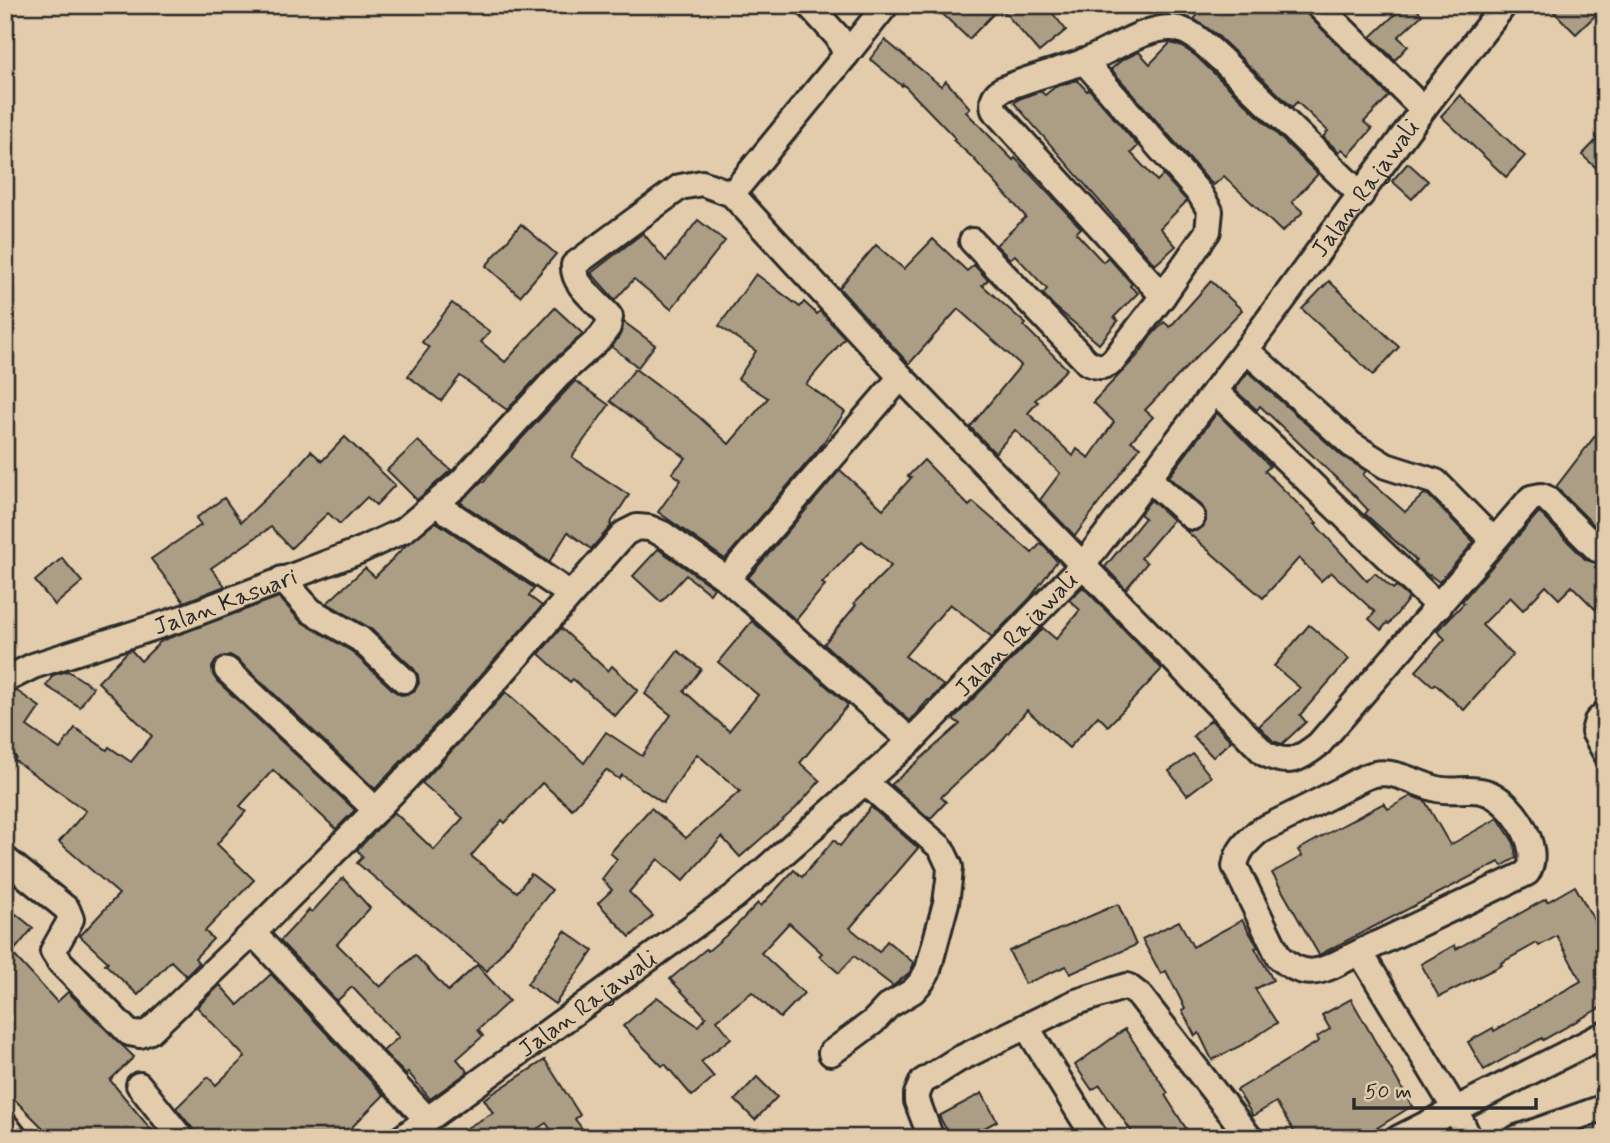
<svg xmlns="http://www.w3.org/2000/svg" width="1610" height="1143" font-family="Mynerve,sans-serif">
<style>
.building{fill:#ac9d85;stroke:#2b2b2b;stroke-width:2}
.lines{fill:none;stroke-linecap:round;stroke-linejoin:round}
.minor-casing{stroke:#2b2b2b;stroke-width:30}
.minor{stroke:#e2ccab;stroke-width:24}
.labels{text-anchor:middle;stroke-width:6;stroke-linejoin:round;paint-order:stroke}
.street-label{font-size:24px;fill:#2b2b2b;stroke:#e2ccab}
</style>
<rect width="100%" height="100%" fill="#e2ccab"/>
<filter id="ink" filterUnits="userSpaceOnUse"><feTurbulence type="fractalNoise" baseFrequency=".0143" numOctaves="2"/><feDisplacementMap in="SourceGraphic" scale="14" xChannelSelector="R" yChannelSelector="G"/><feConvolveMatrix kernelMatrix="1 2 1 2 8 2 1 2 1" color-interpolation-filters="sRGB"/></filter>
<g filter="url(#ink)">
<g class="building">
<polygon points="933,5 1046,5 1066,30 1039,52 1000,7 969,39"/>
<polygon points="1207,5 1298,5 1389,96 1364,122 1372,129 1349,155 1342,149 1339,152 1323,137 1328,131 1297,102 1292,107 1216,34 1194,19"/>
<polygon points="1405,5 1413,5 1422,15 1398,37 1408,46 1395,60 1371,37"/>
<polygon points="1547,5 1605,5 1605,6 1576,34"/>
<polygon points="885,40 941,86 946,81 970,108 966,112 1013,160 1015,158 1081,228 1076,233 1103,262 1108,257 1132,284 1130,286 1138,293 1114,317 1118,321 1099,344 1054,306 1043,294 1047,289 1015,255 1010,259 996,245 1026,217 973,158 953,140 955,138 903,84 902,86 870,59"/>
<polygon points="1170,43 1181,46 1196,56 1318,174 1292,202 1303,212 1282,232 1224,176 1214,185 1208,180 1111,69 1122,60 1139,52 1150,64"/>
<polygon points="1077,80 1087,91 1089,89 1138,146 1131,153 1157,181 1163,175 1187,201 1160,228 1176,246 1155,265 1014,103 1019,99 1040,91 1045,95 1055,87"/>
<polygon points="1460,95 1525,156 1506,177 1441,116"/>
<polygon points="1605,131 1605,176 1582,155"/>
<polygon points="1408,163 1428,181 1412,199 1392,181"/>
<polygon points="698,220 725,241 671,309 634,279 615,300 591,273 643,233 666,261"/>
<polygon points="521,224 556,254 520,296 486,266"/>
<polygon points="933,239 967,271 974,265 988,280 982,285 1026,324 1024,326 1067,369 1035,400 1038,402 1028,413 1073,456 1077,449 1089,458 1114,422 1093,402 1139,354 1151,336 1164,322 1170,327 1211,281 1242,310 1145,410 1153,417 1131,441 1140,447 1075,536 1040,500 1060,473 1015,430 995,453 970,427 1021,365 958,309 909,364 839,288 876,245 904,269"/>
<polygon points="756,274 800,307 804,302 817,314 820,311 845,338 806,384 845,412 818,450 725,559 658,512 681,480 672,473 686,458 610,401 635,369 698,416 729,444 768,398 738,379 756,351 719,326"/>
<polygon points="1329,281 1399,347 1373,375 1302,309"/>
<polygon points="452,303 490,332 481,342 505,362 555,308 583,334 548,365 507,410 460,376 441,401 408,376 429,348 422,342"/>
<polygon points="624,322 655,345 638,367 612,347 620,335"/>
<polygon points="1248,372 1342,456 1366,471 1363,475 1405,512 1424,494 1428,495 1474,542 1439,582 1430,575 1429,576 1414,563 1416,560 1365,514 1368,510 1354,495 1260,406 1257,410 1237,392 1236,388"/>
<polygon points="575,381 609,405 572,457 629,495 610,524 612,525 591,549 568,532 549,562 460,502 482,481 484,482 497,465"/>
<polygon points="1217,413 1270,466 1265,471 1317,523 1315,524 1367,581 1375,573 1393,589 1396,586 1409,598 1389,624 1387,623 1381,630 1369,619 1375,612 1331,572 1321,581 1299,558 1263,598 1185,530 1196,531 1203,527 1206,521 1206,513 1202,506 1169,477"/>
<polygon points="1605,423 1605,536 1556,487"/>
<polygon points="345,437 395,485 376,505 367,497 340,524 328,513 291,548 271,527 211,568 225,586 184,602 151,559 201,525 196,518 224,498 241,522 290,475 311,451 322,461"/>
<polygon points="418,441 451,470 417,500 387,470"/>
<polygon points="924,460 969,506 973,502 1032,553 1041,543 1057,561 1030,598 992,637 950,604 905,656 944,686 929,701 928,700 910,721 824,644 856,605 854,603 891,566 862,541 822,583 825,585 796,620 748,578 840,470 883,509 911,478 908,476"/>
<polygon points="1151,500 1173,520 1141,558 1147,563 1126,589 1105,567 1145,518 1140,514"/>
<polygon points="1539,512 1586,560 1599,563 1595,567 1605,576 1605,599 1595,609 1572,586 1559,599 1546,586 1523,610 1510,597 1482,625 1513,655 1464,710 1435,684 1433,686 1416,671 1445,639 1437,631 1464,603 1462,601"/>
<polygon points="436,522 534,588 529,596 542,606 458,701 375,789 237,659 230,655 217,659 212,667 213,675 217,681 355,810 336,829 273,770 240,806 246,811 217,844 254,880 205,931 213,939 195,958 199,963 186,976 171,961 138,995 105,964 108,962 80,936 119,894 59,842 86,811 14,760 16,757 9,752 5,756 5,695 17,691 40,707 27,726 60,749 75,728 107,750 109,747 131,762 152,736 98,682 128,651 131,650 141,661 161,641 279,597 300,621 351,651 394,691 401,695 409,694 415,690 419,683 418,675 414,669 370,628 327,603 365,568 375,577 405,546"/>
<polygon points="658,549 714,588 710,594 686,575 661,602 633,576"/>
<polygon points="62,558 82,582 55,605 35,581"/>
<polygon points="1083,587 1162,669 1108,726 1098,716 1069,748 1027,710 994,750 993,749 941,797 946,802 930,819 891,785 960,724 953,719 1043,628 1056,639 1080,610 1069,600"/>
<polygon points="752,621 848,705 800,763 820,781 796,808 740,857 722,837 683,881 658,859 629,892 653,916 630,937 598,903 612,890 602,879 617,859 610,853 651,808 686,838 740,791 697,754 663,803 622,775 619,779 606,770 572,809 542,783 505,823 502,820 471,856 517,892 531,874 552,890 487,971 357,863 363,857 357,850 394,812 434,850 463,818 422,783 506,692 584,763 606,732 642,756 671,715 645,694 678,651 701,669 684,691 729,731 758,695 718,662"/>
<polygon points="1309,625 1349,659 1300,715 1306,722 1282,744 1273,741 1259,726 1300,688 1274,666"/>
<polygon points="561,628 608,671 612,666 638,690 615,716 573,679 570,682 539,654"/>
<polygon points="68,671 93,687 80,707 46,686 53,675"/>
<polygon points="1211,720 1231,741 1213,757 1193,736"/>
<polygon points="1193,754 1211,777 1187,795 1169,771"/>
<polygon points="1411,796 1425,801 1450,845 1498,818 1514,843 1516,858 1502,866 1499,862 1319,955 1272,873 1302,856 1298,850 1330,832 1384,803 1388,809"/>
<polygon points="871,807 918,848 850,928 879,952 887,941 914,963 910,972 893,986 854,956 839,973 819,956 822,953 789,923 761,953 804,993 780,1018 752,992 717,1020 731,1038 701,1062 714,1077 692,1096 665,1064 662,1066 623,1026 657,997 698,1026 706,1017 670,979 706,949 708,951 729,933 758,903 761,906 794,870 802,877 834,840 840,846"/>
<polygon points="343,878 370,908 337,944 380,987 415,955 448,991 477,965 509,1001 478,1030 483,1036 457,1059 468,1072 430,1099 408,1072 406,1075 383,1051 399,1037 352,987 337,1001 280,941 309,910 312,912"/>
<polygon points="1575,886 1599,929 1605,925 1605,1005 1543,1040 1542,1038 1484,1070 1468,1042 1493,1028 1494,1031 1581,981 1557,936 1539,946 1537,943 1501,963 1502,965 1439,997 1421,964 1455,945 1456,949 1546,899 1547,902"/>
<polygon points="1118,904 1136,945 1070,974 1066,966 1025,984 1009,951"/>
<polygon points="5,905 33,928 12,953 57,1002 68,992 134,1057 110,1080 158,1138 53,1138 5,1090"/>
<polygon points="1242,920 1258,947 1255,948 1273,980 1255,989 1277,1023 1244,1044 1212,1060 1199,1033 1195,1036 1182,1010 1185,1008 1166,971 1161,974 1142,939 1179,921 1193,947"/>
<polygon points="565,931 593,951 555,1004 527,984"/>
<polygon points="271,974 384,1095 341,1138 196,1138 193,1129 176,1108 208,1077 216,1085 245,1057 197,1007 220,985 238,1005"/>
<polygon points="1351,999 1412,1106 1361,1138 1298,1138 1276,1102 1253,1116 1237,1090 1319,1041 1317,1037 1330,1029 1322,1015"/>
<polygon points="1125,1029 1168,1093 1165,1095 1192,1138 1136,1138 1100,1085 1092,1090 1075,1065"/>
<polygon points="545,1060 580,1115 575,1119 589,1138 557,1138 546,1123 523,1138 449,1138 493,1113 484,1099"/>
<polygon points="757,1077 777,1097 755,1120 735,1100"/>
<polygon points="982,1093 997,1121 966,1138 951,1138 939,1116"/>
</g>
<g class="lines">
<defs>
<g id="minor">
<polyline points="1318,5 1423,109"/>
<polyline points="846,55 886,5"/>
<polyline points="732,194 846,55 838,37 809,5"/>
<path d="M972,241L1088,363C1099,367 1103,368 1113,361L1163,296L1208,231L1210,211L1200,194L1084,61"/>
<path d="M1163,296L994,110C992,101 993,96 1001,90C1027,78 1055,72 1083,62C1109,52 1146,26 1173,28C1193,30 1208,48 1222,60L1361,195"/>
<polyline points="1246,350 1352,445 1386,466 1436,482 1493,540"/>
<polyline points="1215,391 1439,607"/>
<polyline points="1149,479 1192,517"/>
<polyline points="436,504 570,594"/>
<polyline points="282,579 311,611 360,639 404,680"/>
<polyline points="727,579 901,377"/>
<polyline points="227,670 376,810"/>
<path id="s1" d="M5,680L33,666L183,618L359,551L404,530L461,482L559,375L600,338L608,327L610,317C598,302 572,285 574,265L680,187L702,183L732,194L901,377L1264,753C1288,766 1299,760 1319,744L1531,498L1541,496L1546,498L1597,549"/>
<polyline points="1605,713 1597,721 1594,732 1605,752"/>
<polyline points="5,859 67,909 71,919 53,951 60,962 129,1033 140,1035 150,1031 253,933"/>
<path d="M1360,952C1328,967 1310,985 1279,957L1235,866C1238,849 1247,842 1259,831C1287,818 1314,804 1341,790C1351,785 1363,776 1375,774C1396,770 1417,784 1437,789C1453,793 1469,787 1485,792C1511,799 1544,848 1527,873L1360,952L1455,1109L1469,1138"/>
<polyline points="1026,1026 1095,1138"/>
<polyline points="831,1053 873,1022 888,1006 913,991 922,981 928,970 946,903 949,880 950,867 941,848 865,782"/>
<polyline points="139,1085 181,1138"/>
<polyline points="426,1118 253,933 376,810 469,711 625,533 637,527 649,528 663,534 727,579 911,741"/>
<polyline points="5,1125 15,1138"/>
<path id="s2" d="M402,1138L735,896L911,741L1083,565L1246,350L1423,109L1504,5"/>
<polyline points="931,1138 917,1101 917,1094 922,1082 957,1060 1076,1002 1127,986 1140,996 1250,1138"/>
<polyline points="1399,1138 1605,1034"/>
<polyline points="1517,1138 1605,1107"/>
</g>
</defs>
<use href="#minor" class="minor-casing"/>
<use href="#minor" class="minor"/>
</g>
</g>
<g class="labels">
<g class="street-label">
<text dy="8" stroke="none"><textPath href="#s2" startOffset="1363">Jalan Rajawali</textPath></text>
<text dy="8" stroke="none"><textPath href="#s1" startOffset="234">Jalan Kasuari</textPath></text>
<text dy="8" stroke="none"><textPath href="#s2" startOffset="796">Jalan Rajawali</textPath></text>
<text dy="8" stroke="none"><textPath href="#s2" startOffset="229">Jalan Rajawali</textPath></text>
</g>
</g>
<rect width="1610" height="1143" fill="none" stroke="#e2ccab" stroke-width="28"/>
<rect x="14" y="14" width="1582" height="1115" fill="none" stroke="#2b2b2b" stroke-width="2.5" filter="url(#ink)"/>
<path d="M1354 1098v10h182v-10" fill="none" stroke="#2b2b2b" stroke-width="3.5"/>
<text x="1365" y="1098" font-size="21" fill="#2b2b2b" stroke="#e2ccab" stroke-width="5" paint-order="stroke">50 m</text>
</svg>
